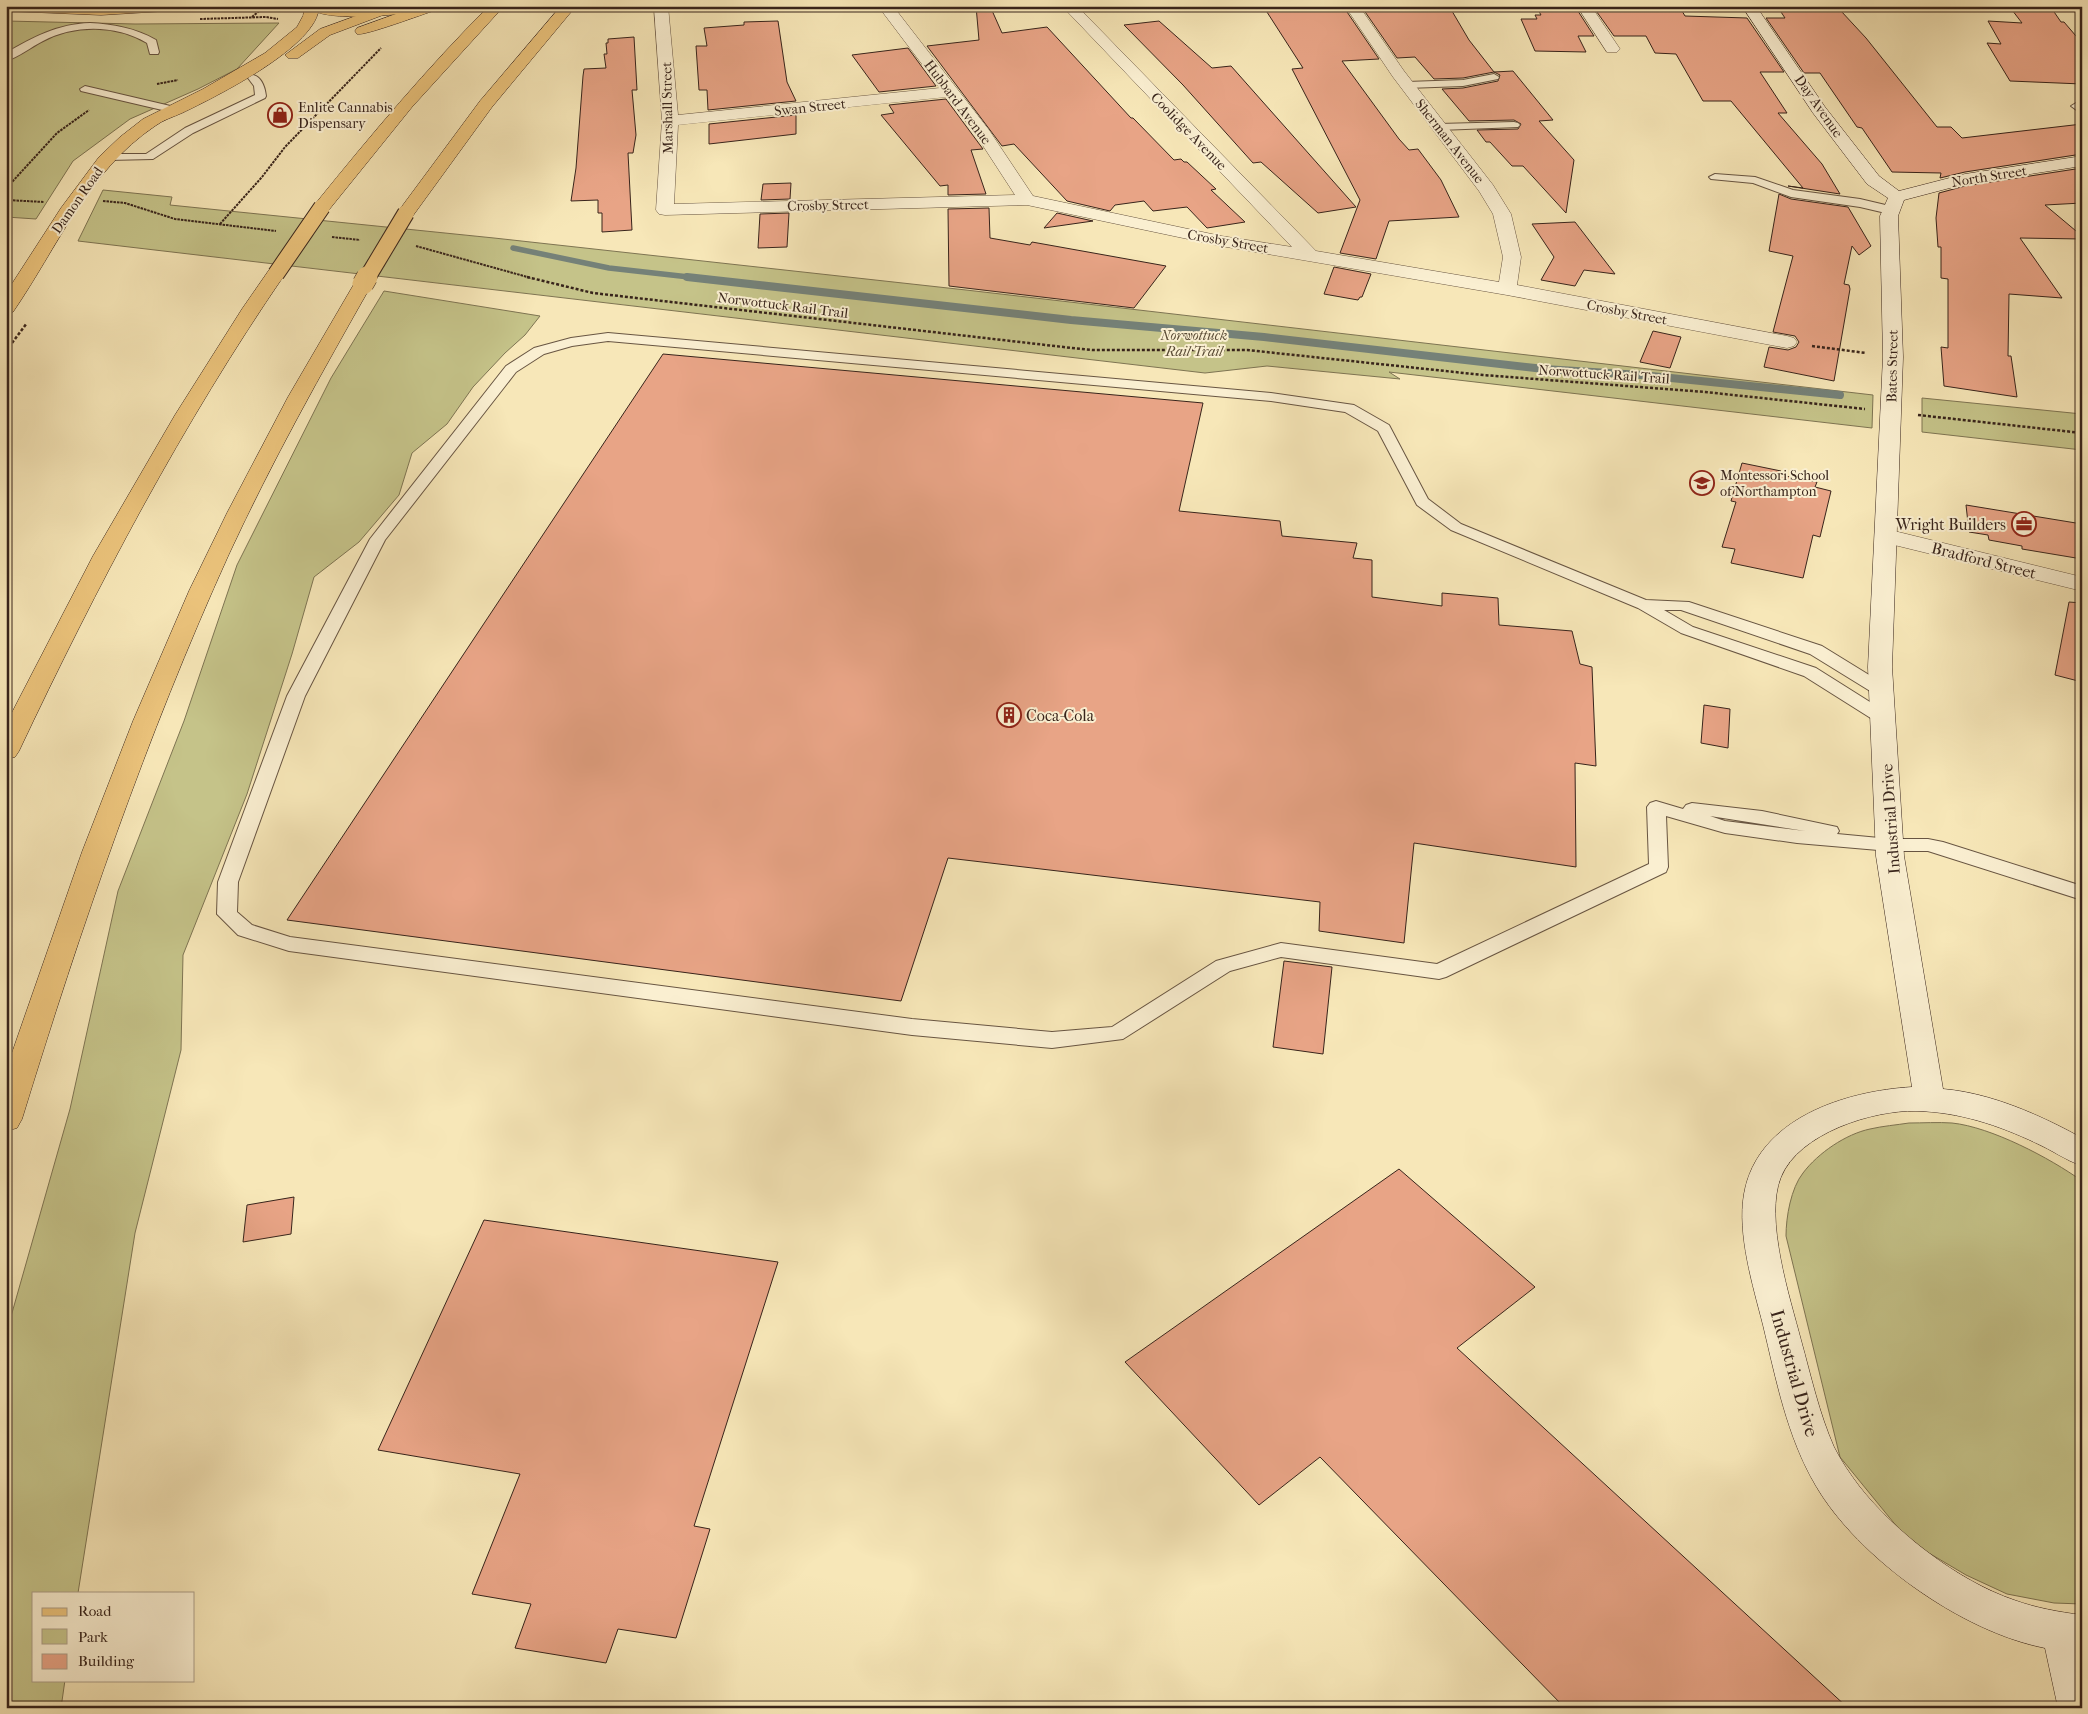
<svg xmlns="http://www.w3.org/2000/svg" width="2088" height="1714" font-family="'IM FELL French Canon',serif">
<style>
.green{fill:#c5c389;stroke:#7e7452}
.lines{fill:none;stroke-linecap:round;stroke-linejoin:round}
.stream-far1{stroke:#758178;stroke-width:5.5}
.stream{stroke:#758178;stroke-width:8}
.building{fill:#e8a486;stroke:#38241b}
.lane-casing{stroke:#685542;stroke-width:2}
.street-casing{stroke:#685542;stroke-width:1}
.secondary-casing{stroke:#38241b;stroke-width:1}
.primary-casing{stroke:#38241b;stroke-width:1}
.highway-casing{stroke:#38241b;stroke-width:1}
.path-far1{stroke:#38241b;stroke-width:2;stroke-dasharray:2.5 1;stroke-linecap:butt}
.path{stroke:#38241b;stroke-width:2.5;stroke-dasharray:3 2;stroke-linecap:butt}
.lane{fill:#faefd1;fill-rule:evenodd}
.street{fill:#faefd1;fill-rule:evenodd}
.secondary{fill:#faefd1;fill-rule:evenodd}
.primary{fill:#ecc47c;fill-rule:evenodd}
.highway{fill:#ecc47c;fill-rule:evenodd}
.highway-bridge-far1-casing{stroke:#38241b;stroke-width:18;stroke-linecap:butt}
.highway-bridge-casing{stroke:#38241b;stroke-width:22;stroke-linecap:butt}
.highway-bridge-far1{stroke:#ecc47c;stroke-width:16}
.highway-bridge{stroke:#ecc47c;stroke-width:21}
.labels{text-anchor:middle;stroke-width:4;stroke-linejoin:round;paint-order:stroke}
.far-street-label{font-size:14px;fill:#38241b;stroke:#faefd1}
.far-poi-label{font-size:14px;fill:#38241b;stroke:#faefd1;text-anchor:start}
.far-park-label{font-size:14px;font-style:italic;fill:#5b4c36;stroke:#faefd1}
.poi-label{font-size:16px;fill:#38241b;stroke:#faefd1;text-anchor:end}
.street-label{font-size:16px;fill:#38241b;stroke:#faefd1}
.near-street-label{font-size:19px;fill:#38241b;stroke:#faefd1}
</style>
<rect width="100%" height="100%" fill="#f7e7b8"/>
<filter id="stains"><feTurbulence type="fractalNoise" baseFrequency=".004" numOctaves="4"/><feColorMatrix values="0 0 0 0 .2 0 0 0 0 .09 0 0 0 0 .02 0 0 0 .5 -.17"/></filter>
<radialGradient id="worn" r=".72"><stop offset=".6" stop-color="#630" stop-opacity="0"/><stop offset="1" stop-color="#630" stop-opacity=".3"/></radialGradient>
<g class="green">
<polygon points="6,21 135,24 279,23 237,69 198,89 130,119 73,161 36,219 6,217"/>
<polygon points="103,190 172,197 170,205 494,238 966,290 1873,395 1872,428 1389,372 1400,379 1267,366 1205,373 78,241"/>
<polygon points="384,291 540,316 525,335 505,353 473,387 447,424 412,453 399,495 359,542 314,577 292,654 247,794 183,955 181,1050 135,1233 78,1593 34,1593 34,1680 65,1680 61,1708 6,1708 6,1334 70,1109 118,891 184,721 237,565 331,378"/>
<polygon points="1922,398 2082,414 2082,450 1922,432"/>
<path d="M1909,1123C1923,1123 1938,1122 1952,1123C1991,1127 2050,1158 2082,1181V1604L2054,1603L2007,1594L1966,1575L1917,1546L1898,1528L1840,1457L1786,1236C1786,1217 1791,1188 1803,1173C1818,1153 1846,1134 1870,1129C1883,1126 1896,1125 1909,1123Z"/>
</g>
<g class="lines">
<polyline class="stream-far1" points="513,248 609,268 698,278"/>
<polyline class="stream" points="687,277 1071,320 1264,337 1544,369 1641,375 1840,395"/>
</g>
<g class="building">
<polygon points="976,6 990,6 1002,33 1047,27 1131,118 1133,118 1174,160 1181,159 1184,162 1187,162 1216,189 1211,190 1245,222 1207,228 1187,207 1153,211 1144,201 1115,205 1110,211 1067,201 1014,144 1002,146 927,46 979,40"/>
<polygon points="1313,6 1343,6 1379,59 1342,61 1399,139 1409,150 1418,149 1441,180 1459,217 1389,221 1376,259 1340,253 1360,200 1292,69 1303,68 1265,9"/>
<polygon points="1361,6 1449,6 1469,40 1494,72 1513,71 1553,120 1539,121 1574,160 1566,213 1523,166 1512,166 1490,142 1486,142 1477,130 1518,129 1521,124 1514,120 1469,121 1442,89 1463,88 1498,81 1500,75 1494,72 1463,78 1434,79 1415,57 1397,58"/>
<polygon points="1602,6 1679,6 1685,16 1747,18 1784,72 1760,72 1787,113 1778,113 1822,164 1840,194 1788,186 1803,188 1731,101 1703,101 1676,54 1655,53 1646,36 1614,36 1594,8"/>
<polygon points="1777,6 1821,6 1824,10 1841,11 1866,38 1937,127 1951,127 1962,138 2082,124 2082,154 1965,172 1940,178 1941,173 1892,172 1862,128 1857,127 1820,73 1804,73 1766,18 1785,18"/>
<polygon points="2009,6 2050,6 2061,22 2064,22 2082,43 2082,84 2010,81 1987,43 2001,44 1988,21 2022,23"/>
<polygon points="1537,8 1576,8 1594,36 1578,36 1586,52 1535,51 1521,19 1537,19 1535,15 1541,15"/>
<polygon points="778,21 787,82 796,101 708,110 707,90 699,90 696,46 707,46 704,28 744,25 744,22"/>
<polygon points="1159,21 1212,68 1231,66 1356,207 1318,213 1261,162 1253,163 1183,85 1124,25"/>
<polygon points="634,37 637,90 632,90 636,135 633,153 628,153 632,230 602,232 602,213 598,213 598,200 571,201 576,168 583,76 584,69 606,68 604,54 607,54 606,43 608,43 608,39"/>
<polygon points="908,48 936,86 879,92 852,55"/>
<polygon points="946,99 983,149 971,150 986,194 948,195 948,185 940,186 881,115 894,113 889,105"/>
<polygon points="796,115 796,134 709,144 709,124"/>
<polygon points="2082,168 2082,203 2045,205 2082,236 2082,239 2020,238 2062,298 2009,294 2008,356 2011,356 2017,397 1944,386 1941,347 1948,348 1948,279 1941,278 1941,247 1938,247 1936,218 1939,193 1965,186"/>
<polygon points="791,183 790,199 761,200 763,184"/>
<polygon points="1779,194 1791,199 1848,207 1871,246 1859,255 1852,246 1844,284 1849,285 1850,289 1834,381 1764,367 1769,347 1788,350 1796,347 1799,342 1795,336 1773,332 1793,256 1769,251"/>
<polygon points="989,208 990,238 1030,245 1032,242 1166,266 1134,308 949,286 948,209"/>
<polygon points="789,213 787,247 758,248 760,214"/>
<polygon points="1057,213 1093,221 1044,228"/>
<polygon points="1575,222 1615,274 1584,270 1575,286 1541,280 1554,257 1532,224"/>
<polygon points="1334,267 1371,274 1362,297 1360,297 1358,300 1324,294"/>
<polygon points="1653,331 1681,337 1670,368 1640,362"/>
<polygon points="663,354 1203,403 1179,511 1280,521 1282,536 1357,543 1353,558 1372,560 1372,597 1442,606 1442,593 1498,598 1499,625 1572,631 1580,664 1592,667 1596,766 1575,763 1576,867 1414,843 1404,943 1319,931 1320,902 948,858 901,1001 287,920"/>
<polygon points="1742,463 1781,471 1780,475 1817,482 1815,487 1831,491 1820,537 1813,535 1803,578 1731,563 1735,549 1722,547 1736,502 1731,501"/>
<polygon points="1966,505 2082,524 2082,559 2022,549 2022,546 1989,540 1988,535 1969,532"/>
<polygon points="2069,602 2082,603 2082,682 2055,675"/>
<polygon points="1704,705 1730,709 1728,748 1701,743"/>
<polygon points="1284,961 1332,967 1323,1054 1273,1047"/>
<polygon points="1399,1169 1535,1287 1457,1348 1848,1708 1565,1708 1320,1457 1259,1505 1125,1362"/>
<polygon points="294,1197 291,1234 243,1242 247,1205"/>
<polygon points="484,1220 778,1262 694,1526 710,1529 676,1638 618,1629 606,1663 515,1648 531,1604 472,1594 520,1474 378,1450"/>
</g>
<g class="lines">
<defs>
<g id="lane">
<path d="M90,23C113,24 135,28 156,40L159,52L158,54H150L147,43C116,25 76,24 43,41C31,47 19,57 6,61V53C33,37 58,24 90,23Z"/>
<polygon points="1494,74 1499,77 1498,79 1463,86 1407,88 1402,85 1407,82 1463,80"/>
<path d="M253,75C262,77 265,88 266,96L265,98L193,133L153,159L108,160L102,157L108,154H146L185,128L255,95L254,86L248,78Z"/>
<polygon points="85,86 179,108 180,110 175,113 81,91 80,89"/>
<polygon points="2076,103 2082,105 2082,114 2071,106"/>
<polygon points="1514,122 1518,123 1520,125 1518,127 1439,130 1433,127 1439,124"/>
<polygon points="1715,174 1755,177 1793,190 1860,199 1894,207 1896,210 1890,214 1860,207 1791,197 1753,183 1711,179 1709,177"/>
<path d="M608,333L1271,393L1354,405L1389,425L1428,499L1461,524L1646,600L1689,602L1822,646L1887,686L1889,690L1887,694L1881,695L1875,694L1810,654L1681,610H1664L1693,627L1816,668L1889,714L1892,718L1889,722L1883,723L1877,722L1804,676L1681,633L1638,608L1451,530L1417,505L1378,431L1345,412L1271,401L608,341L572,346L544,354L516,372L385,540L305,696L238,882L237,912L252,925L290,937L912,1019L1052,1032L1112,1027L1216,961L1281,943L1437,964L1649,864L1647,807L1650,803L1656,801L1683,809L1686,805L1692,803L1762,811L1837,827L1839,831L1837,834L1890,839H1928L1943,842L2082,886V900L1928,851H1890L1797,843L1725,833L1666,816L1668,867L1666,872L1446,977L1439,979L1281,957L1230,971L1123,1039L1052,1048L912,1035L289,951L238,935L217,914L218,882L287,696L370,539L506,366L534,348L571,338ZM1710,816L1805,831L1725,821Z"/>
</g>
<g id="street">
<path d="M654,6H668L678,115L940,88L878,6H893L989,130L1033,196L1221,236L1292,247L1062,6H1077L1316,251L1499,282L1503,257L1493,214L1479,191L1393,77L1345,6H1359L1404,71L1493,185L1511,214L1521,257L1517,285L1787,336L1794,338L1797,342L1794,346L1787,348L1507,295L1221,246L1027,205L665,215L659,214L656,210L662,121ZM947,97L976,135L1015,195L674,204L678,125Z"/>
<polygon points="1577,6 1591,6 1620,49 1617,52 1607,52"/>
<polygon points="1886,529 2082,577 2082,591 1878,541 1875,536 1878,531"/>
</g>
<path id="secondary" d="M1742,6H1756L1825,107L1879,176L1899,191L1965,174L2082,156V166L1965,184L1904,200L1898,216L1903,357L1892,667L1904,856L1943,1089C1991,1093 2040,1115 2082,1138V1166C2065,1160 2052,1150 2036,1143C1998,1125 1959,1112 1916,1111C1873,1110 1799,1133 1781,1177C1764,1218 1790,1298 1801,1340C1811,1376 1819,1413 1834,1447C1841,1461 1850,1474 1859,1486C1895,1532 1958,1581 2014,1600C2036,1608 2059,1612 2082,1615V1708H2058L2045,1648C1962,1632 1858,1558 1816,1486C1787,1437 1776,1379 1763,1325C1753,1286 1737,1234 1744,1194C1757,1118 1846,1091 1912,1087L1876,856L1868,667L1883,357L1880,216L1888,198L1867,184L1813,113Z"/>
<g id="primary">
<path d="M305,6H319C319,46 215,97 182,113C173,117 163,120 155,126C88,171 57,248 13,312L6,314V293L61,208L99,157L120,137L143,119L203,89L265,53L297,27L303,16Z"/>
<path d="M418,6L438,7L436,10C423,14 365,36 357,34L355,31L357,28Z"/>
<polygon points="378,8 383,9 385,12 383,15 330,35 298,58 288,58 285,55 320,29"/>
</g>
<g id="highway">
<polygon points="6,6 189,6 182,10 101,15 6,11"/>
<path d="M307,6L358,8L382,6H446L439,10C414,12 323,26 307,6Z"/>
<path d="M489,6H504L412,107L328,211L322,212L316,211L313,207L316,203C371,135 427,68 489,6Z"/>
<polygon points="561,6 576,6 492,107 412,217 406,218 400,217 397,213 400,209 480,101"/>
<path d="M276,268L283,270L285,274C182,424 97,586 19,751L15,757L6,759V724L93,556L175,415L242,309L269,270Z"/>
<path d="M363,278L370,280L372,284C322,372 272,461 229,554C146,737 81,927 22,1119L17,1128L6,1131V1070L82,852L133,721L189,591L227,513L288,397L354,284L356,280Z"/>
</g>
</defs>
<use href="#lane" class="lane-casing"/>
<use href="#street" class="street-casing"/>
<use href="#secondary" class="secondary-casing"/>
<use href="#primary" class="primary-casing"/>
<use href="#highway" class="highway-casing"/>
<g class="path-far1">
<polyline points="252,17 265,6"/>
<polyline points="200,19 266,17 278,19"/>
<polyline points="157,84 178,80"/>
<polyline points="6,184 12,182 57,133 89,110"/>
<polyline points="6,200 44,202"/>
<polyline points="103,201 125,203 175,219 276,231"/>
<polyline points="220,224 262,177 285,147 381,48"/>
<polyline points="332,237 360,240"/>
<polyline points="416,246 531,278"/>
</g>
<g class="path">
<polyline points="527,277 593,293 1072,348 1093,350 1247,350 1483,375 1705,392 1865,409"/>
<polyline points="1812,346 1866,353"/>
<polyline points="6,351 27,323"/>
<polyline points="1918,415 2082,433"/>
</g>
<use href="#lane" class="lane"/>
<use href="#street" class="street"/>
<use href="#secondary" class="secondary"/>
<use href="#primary" class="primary"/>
<use href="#highway" class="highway"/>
<defs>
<g id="highway-bridge-far1">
<polyline points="276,274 322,207"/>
<polyline points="367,278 406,213"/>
</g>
<polyline id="highway-bridge" points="363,284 367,277"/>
</defs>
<use href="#highway-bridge-far1" class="highway-bridge-far1-casing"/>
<use href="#highway-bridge" class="highway-bridge-casing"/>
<use href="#highway-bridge-far1" class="highway-bridge-far1"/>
<use href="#highway-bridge" class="highway-bridge"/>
</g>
<defs>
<symbol id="shop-ring" viewBox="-11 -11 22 22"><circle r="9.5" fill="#faefd1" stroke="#8f2418" stroke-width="1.5"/><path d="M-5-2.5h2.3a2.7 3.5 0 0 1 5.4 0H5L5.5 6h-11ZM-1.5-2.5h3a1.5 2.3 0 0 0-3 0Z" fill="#8f2418"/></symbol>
<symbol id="school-ring" viewBox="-11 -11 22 22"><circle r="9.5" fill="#faefd1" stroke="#8f2418" stroke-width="1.5"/><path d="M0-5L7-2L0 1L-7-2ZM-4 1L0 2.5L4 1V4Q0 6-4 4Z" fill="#8f2418"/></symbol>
<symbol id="office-ring" viewBox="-11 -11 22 22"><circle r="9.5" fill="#faefd1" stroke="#8f2418" stroke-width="1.5"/><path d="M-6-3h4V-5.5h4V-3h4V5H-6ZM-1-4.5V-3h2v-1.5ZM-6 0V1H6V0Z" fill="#8f2418"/></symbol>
<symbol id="building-ring" viewBox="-11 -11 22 22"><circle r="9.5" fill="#faefd1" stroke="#8f2418" stroke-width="1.5"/><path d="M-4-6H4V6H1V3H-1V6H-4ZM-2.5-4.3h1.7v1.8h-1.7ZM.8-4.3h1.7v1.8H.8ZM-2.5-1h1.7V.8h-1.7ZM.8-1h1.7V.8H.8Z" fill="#8f2418"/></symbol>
</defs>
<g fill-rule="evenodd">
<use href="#shop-ring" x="266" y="101" width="28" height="28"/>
<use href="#school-ring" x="1688" y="469" width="28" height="28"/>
<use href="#office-ring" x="2010" y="510" width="28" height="28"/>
<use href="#building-ring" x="995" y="701" width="28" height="28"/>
</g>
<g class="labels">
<g class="far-street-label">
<text transform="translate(958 102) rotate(53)" y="5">Hubbard Avenue</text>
<text transform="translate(1819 106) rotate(55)" y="5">Day Avenue</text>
<text transform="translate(810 107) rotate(-6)" y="5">Swan Street</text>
<text transform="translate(667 108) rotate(-91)" y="5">Marshall Street</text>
<text transform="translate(1189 131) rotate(46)" y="5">Coolidge Avenue</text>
<text transform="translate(1450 141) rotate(52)" y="5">Sherman Avenue</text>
<text transform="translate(1989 176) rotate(-9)" y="5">North Street</text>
<text transform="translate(77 200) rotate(-55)" y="5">Damon Road</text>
<text transform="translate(828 205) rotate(-1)" y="5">Crosby Street</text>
<text transform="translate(1228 241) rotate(10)" y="5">Crosby Street</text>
<text transform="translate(783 305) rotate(7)" y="5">Norwottuck Rail Trail</text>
<text transform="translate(1627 312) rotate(11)" y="5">Crosby Street</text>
<text transform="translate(1892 366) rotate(-89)" y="5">Bates Street</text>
<text transform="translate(1604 374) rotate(4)" y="5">Norwottuck Rail Trail</text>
</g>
<g class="far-poi-label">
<text x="298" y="112">Enlite Cannabis<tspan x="298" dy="16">Dispensary</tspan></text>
<text x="1720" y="480">Montessori School<tspan x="1720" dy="16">of Northampton</tspan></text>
</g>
<g class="far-park-label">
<text x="1194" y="340">Norwottuck<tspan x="1194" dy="16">Rail Trail</tspan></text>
</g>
<g class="poi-label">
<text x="2006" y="530">Wright Builders</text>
<text x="1026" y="721" text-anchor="start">Coca-Cola</text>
</g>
<g class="street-label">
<text transform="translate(1984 560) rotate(14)" y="6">Bradford Street</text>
<text transform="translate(1890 819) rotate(-94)" y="6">Industrial Drive</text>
</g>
<g class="near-street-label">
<text transform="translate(1795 1373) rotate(74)" y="7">Industrial Drive</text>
</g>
</g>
<rect width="2088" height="1714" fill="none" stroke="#f7e7b8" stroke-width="25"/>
<rect x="8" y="8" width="2073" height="1699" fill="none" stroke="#38241b" stroke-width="2.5"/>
<rect x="12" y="12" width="2063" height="1689" fill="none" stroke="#38241b"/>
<rect x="32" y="1592" width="162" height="90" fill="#faefd1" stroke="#ac9e88"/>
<rect x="42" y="1608" width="25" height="8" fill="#ecc47c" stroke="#ac9e88"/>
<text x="78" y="1616" font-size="15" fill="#38241b">Road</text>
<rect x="42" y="1629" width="25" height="15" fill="#c5c389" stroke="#ac9e88"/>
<text x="78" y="1642" font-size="15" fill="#38241b">Park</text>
<rect x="42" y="1654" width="25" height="15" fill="#e8a486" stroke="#ac9e88"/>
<text x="78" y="1666" font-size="15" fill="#38241b">Building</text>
<rect width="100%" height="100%" filter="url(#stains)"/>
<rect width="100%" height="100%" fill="url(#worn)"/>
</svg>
